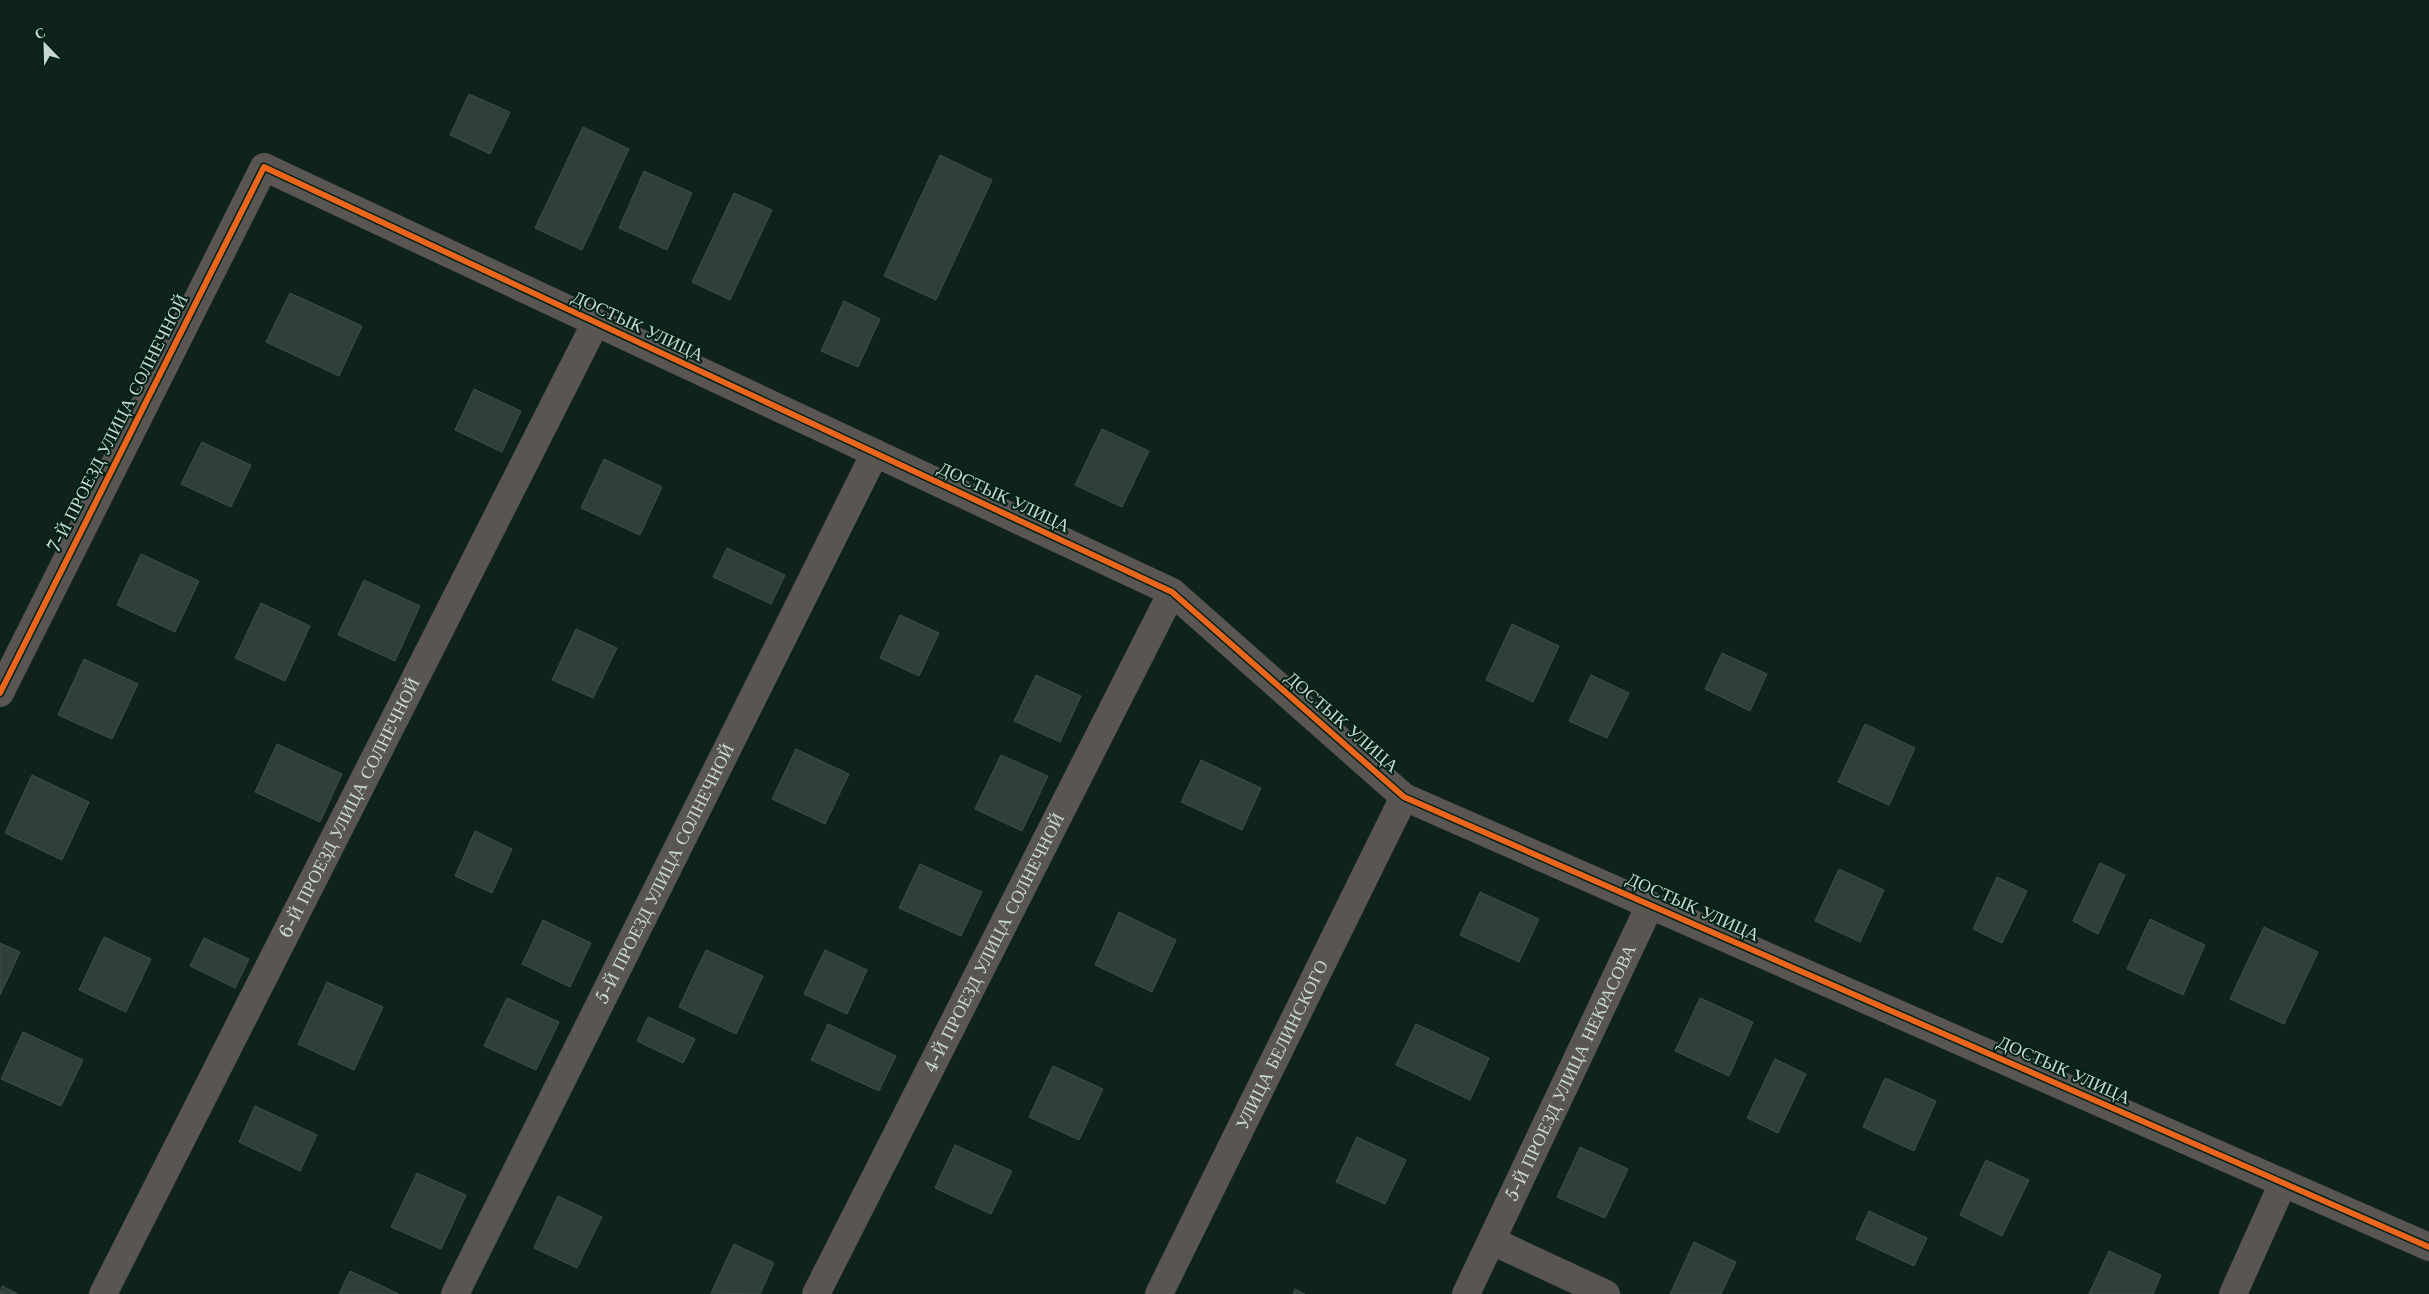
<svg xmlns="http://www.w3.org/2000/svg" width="2429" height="1294" font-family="'Libre Baskerville',serif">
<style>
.building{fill:#2f3f39;stroke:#3e4e48}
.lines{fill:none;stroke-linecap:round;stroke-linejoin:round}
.street{stroke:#595553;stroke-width:28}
.cycleway-casing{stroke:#002116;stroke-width:9}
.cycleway{stroke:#eb651d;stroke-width:6}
.labels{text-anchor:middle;stroke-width:4;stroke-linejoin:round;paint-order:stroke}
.street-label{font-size:18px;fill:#c6d8d0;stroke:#002116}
</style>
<rect width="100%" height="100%" fill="#0f231c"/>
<g class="building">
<polygon points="469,94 510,112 490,154 450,135"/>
<polygon points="583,127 629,149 582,250 535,228"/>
<polygon points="940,155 992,180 936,300 884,276"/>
<polygon points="644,171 692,193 667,250 619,228"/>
<polygon points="734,193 772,210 730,300 692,282"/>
<polygon points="290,293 362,326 339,376 266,342"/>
<polygon points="844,301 880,319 858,367 821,351"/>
<polygon points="474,389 521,411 502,452 455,430"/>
<polygon points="1102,429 1149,451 1122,507 1075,485"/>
<polygon points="202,442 251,465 231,507 181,484"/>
<polygon points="604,459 662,487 640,535 581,508"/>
<polygon points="727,548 785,575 771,604 713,577"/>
<polygon points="141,554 199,581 175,632 117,605"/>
<polygon points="364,580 420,606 395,661 338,635"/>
<polygon points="261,603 310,626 285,681 235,658"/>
<polygon points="900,615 939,633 919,676 880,658"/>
<polygon points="1512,624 1559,646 1533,702 1486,680"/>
<polygon points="576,629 617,648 593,698 552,680"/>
<polygon points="1722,653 1767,674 1750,711 1705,689"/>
<polygon points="84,659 138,684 112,739 58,715"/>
<polygon points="1036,675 1081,696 1060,742 1014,721"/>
<polygon points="1591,675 1629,693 1607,738 1569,721"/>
<polygon points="1865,724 1915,748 1889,805 1838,782"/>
<polygon points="277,744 342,774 320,822 255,792"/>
<polygon points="796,749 849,774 825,824 772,799"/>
<polygon points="1001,755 1048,776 1022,831 975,809"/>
<polygon points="1201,760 1261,788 1242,830 1181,802"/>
<polygon points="32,775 89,802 62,860 5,833"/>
<polygon points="475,831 512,849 492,893 455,876"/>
<polygon points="2100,863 2125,875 2098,934 2073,921"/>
<polygon points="920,864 982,892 961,936 899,908"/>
<polygon points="1839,869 1884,890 1860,942 1815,921"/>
<polygon points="1997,877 2027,891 2002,943 1973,929"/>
<polygon points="1480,892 1539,919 1519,962 1460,935"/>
<polygon points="1119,912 1176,940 1152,992 1095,965"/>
<polygon points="2150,919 2205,945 2183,995 2127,969"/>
<polygon points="543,920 591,943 570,987 522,964"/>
<polygon points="2264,927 2318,952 2284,1024 2230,999"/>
<polygon points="104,937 151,959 126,1012 79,990"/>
<polygon points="204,938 249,959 235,988 190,966"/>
<polygon points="0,943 20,952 0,995"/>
<polygon points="706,950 763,976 736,1034 679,1007"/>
<polygon points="825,950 867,970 847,1014 804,994"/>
<polygon points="327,982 383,1007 354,1070 298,1044"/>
<polygon points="507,998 559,1022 536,1070 484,1046"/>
<polygon points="1700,998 1753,1022 1729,1076 1675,1051"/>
<polygon points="648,1017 695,1039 683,1063 637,1041"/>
<polygon points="828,1024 896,1056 879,1091 811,1060"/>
<polygon points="1416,1024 1489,1058 1470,1100 1396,1065"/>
<polygon points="23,1032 83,1060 61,1106 1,1079"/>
<polygon points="1775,1059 1806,1074 1778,1133 1747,1118"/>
<polygon points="1053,1066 1103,1089 1079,1140 1029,1117"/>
<polygon points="1885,1078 1936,1101 1914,1151 1863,1127"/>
<polygon points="255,1106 317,1135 300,1171 239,1142"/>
<polygon points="1357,1137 1406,1160 1385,1204 1336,1182"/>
<polygon points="955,1145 1012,1171 991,1214 935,1188"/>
<polygon points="1580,1147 1628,1169 1605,1218 1557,1197"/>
<polygon points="1986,1160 2029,1180 2002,1236 1960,1215"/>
<polygon points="417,1173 466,1195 441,1249 391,1227"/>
<polygon points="558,1196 602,1217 577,1268 534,1248"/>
<polygon points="1869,1211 1927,1238 1914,1266 1856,1239"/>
<polygon points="1694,1242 1736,1262 1721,1294 1670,1294"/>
<polygon points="734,1244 774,1263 760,1294 711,1293"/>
<polygon points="2109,1251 2161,1275 2153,1294 2089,1294"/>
<polygon points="350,1271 399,1294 339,1294"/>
<polygon points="2,1286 18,1294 0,1294"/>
<polygon points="1295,1289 1305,1294 1293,1294"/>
</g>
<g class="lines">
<g class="street">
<polyline points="0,693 264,167 1172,592 1404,797 2429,1247"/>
<polyline points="1492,1241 1606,1294"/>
<path id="s1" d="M103,1294L596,322"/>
<path id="s2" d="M455,1294L875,453"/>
<path id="s3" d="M816,1294L1172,592"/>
<path id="s4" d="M1159,1294L1404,797"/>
<path id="s5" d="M1466,1294L1650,905"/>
<polyline points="2233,1294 2283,1183"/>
</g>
<defs>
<polyline id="cycleway" points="0,693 264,167 1172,592 1404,797 2429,1247"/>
</defs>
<use href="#cycleway" class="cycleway-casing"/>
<use href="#cycleway" class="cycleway"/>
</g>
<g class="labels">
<g class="street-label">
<text transform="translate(638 326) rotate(25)" y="6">ДОСТЫК УЛИЦА</text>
<text transform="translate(118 423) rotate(-63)" y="6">7-Й ПРОЕЗД УЛИЦА СОЛНЕЧНОЙ</text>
<text transform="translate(1004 497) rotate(25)" y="6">ДОСТЫК УЛИЦА</text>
<text transform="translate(1342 722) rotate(41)" y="6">ДОСТЫК УЛИЦА</text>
<text dy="6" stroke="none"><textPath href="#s1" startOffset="545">6-Й ПРОЕЗД УЛИЦА СОЛНЕЧНОЙ</textPath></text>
<text dy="6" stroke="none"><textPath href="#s2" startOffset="470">5-Й ПРОЕЗД УЛИЦА СОЛНЕЧНОЙ</textPath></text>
<text transform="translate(1693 907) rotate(24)" y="6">ДОСТЫК УЛИЦА</text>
<text dy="6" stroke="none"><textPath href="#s3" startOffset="394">4-Й ПРОЕЗД УЛИЦА СОЛНЕЧНОЙ</textPath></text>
<text dy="6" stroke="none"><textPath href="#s4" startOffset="278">УЛИЦА БЕЛИНСКОГО</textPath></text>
<text transform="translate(2064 1070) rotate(24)" y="6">ДОСТЫК УЛИЦА</text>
<text dy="6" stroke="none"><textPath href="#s5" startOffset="245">5-Й ПРОЕЗД УЛИЦА НЕКРАСОВА</textPath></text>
</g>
</g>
<g transform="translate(45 45) rotate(337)" stroke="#002116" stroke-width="4" paint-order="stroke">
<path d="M0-4L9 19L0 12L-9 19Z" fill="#c6d8d0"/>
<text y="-8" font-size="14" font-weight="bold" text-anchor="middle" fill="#c6d8d0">С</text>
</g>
</svg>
